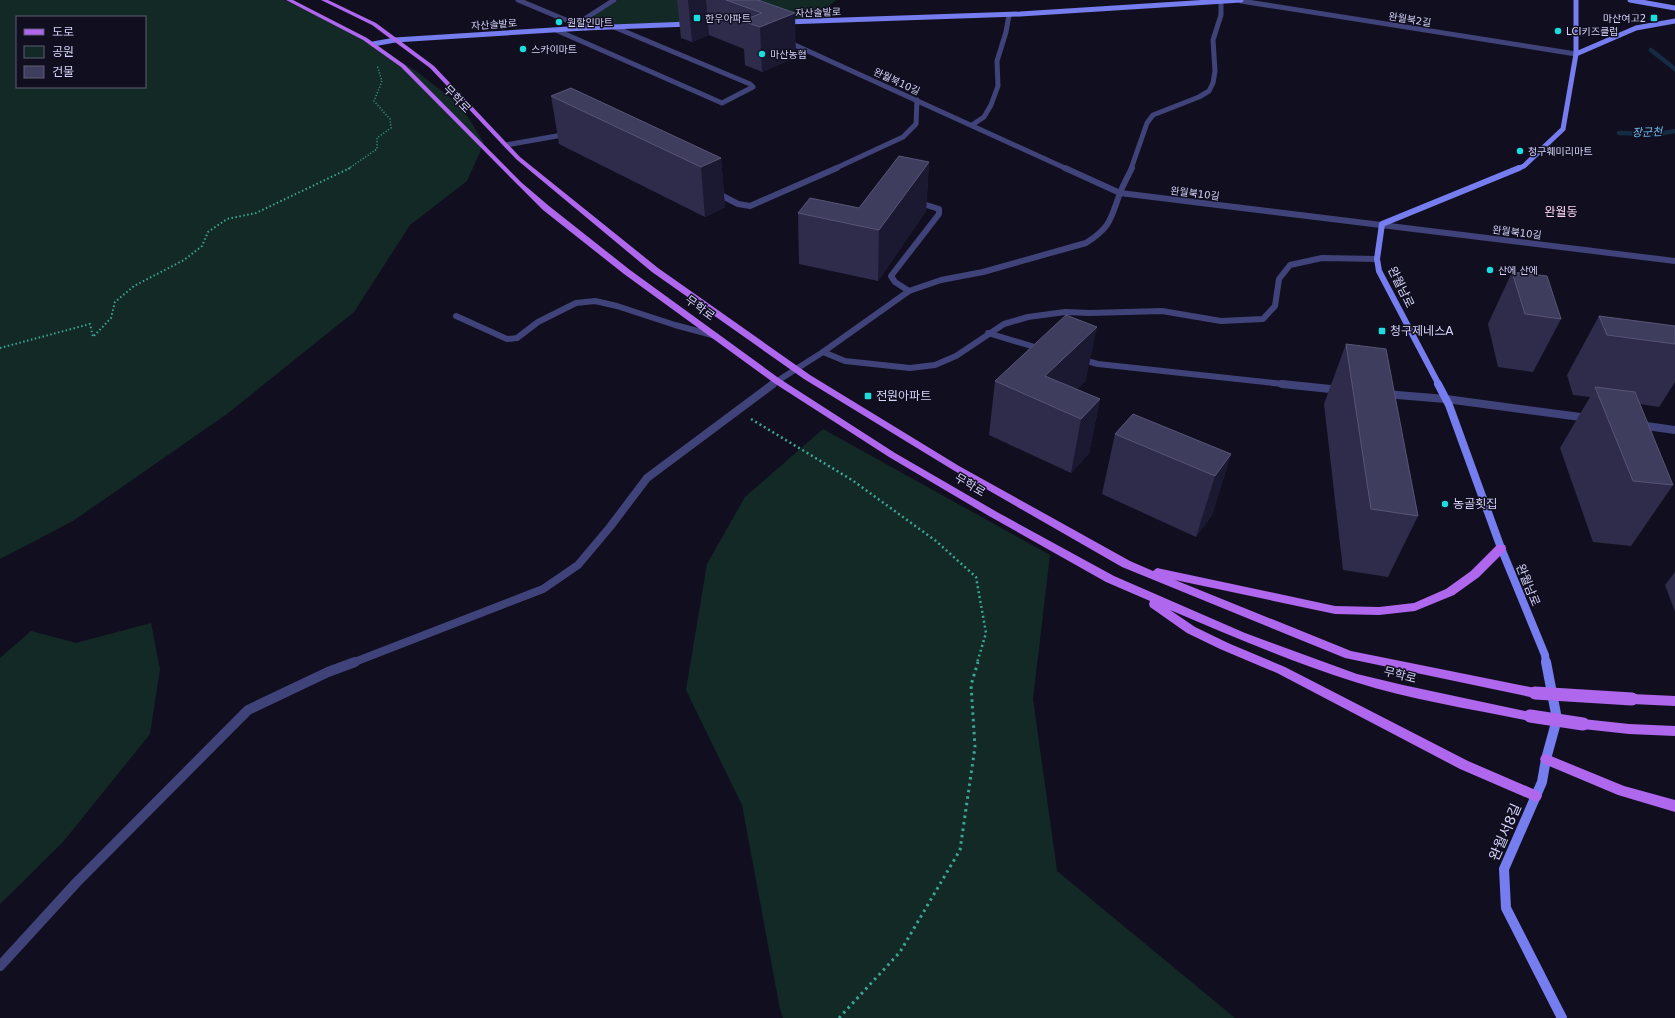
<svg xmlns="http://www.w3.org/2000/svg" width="1675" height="1018" font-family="'DejaVu Sans','Noto Sans KR',sans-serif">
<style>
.green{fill:#132926;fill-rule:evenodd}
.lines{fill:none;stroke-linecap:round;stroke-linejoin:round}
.stream{stroke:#152b44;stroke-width:4.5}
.path-far3{stroke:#3ca595;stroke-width:1.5;stroke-dasharray:1 2;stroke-linecap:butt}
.path-far2{stroke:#3ca595;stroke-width:2;stroke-dasharray:1.5 2.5;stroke-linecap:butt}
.path-far1{stroke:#3ca595;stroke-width:2.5;stroke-dasharray:2 3;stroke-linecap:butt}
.path{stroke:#3ca595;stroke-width:3;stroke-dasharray:2.5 4;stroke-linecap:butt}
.service{stroke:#404379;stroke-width:5}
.minor-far3{stroke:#404379;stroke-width:5}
.minor-far2{stroke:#404379;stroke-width:6}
.minor-far1{stroke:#404379;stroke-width:8}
.minor{stroke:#404379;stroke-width:10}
.secondary-far3{stroke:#757def;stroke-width:5}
.secondary-far2{stroke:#757def;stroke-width:6}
.secondary-far1{stroke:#757def;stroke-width:8}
.secondary{stroke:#757def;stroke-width:10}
.primary{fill:#af67ed;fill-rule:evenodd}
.primary-bridge{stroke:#af67ed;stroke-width:13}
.wall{fill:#2e2b4b}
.shaded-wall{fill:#1b1832}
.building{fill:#3f3d5e;stroke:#575476}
.poi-dot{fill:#1bdcde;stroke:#110f1f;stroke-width:1.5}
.labels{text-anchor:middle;stroke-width:3;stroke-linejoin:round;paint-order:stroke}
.far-street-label{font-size:10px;fill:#d4d3fa;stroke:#110f1f}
.far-poi-label{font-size:10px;fill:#d4d3fa;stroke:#110f1f;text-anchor:start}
.far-water-label{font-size:11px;font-style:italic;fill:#6dbdee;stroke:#110f1f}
.street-label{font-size:12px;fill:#d4d3fa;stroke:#110f1f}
.far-quarter-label{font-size:12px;fill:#fad5f0;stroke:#110f1f}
.poi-label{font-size:12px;fill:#d4d3fa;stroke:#110f1f;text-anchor:start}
.near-street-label{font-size:14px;fill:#d4d3fa;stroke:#110f1f}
</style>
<rect width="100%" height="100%" fill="#110f1f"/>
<g class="green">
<path d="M0,0H284L351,31L416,71L461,106L484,143L467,181L410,225L354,312L227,414L73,521L0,559ZM17,17H145V87H17Z"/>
<polygon points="618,0 836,0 829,6 832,18 588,25 587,20"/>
<polygon points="823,429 1050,555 1033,699 1057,871 1235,1018 783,1018 780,1009 742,805 686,690 707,564 745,497"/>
<polygon points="151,623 160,669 150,734 63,842 0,904 0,658 31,631 76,643"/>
</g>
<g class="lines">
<g class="stream">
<polyline points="1651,50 1675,69"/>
<polyline points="1619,133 1658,134 1675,131"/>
</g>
<polyline class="path-far3" points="348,169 377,149 377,138 391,128 390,119 374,101 382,81 377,65"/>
<polyline class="path-far2" points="0,348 90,324 93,337 111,318 115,302 134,286 184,260 202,246 208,232 227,219 256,213 350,168"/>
<polyline class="path-far1" points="751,419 852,480 936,541 976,577 986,633 977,663"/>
<polyline class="path" points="839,1018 900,952 960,850 975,747 971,685 978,662"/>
<polyline class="service" points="556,30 722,103 753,87 750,84 614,27"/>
<g class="minor-far3">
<polyline points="518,0 585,28"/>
<polyline points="1241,1 1576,54"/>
<polyline points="585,28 583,20 614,0"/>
<polyline points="786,41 1067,169"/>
<polyline points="972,125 984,117 991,105 998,86 997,61 1006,32 1009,15"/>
<polyline points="506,145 568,134"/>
<polyline points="834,169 903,137 916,124 917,100"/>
<polyline points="1131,169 1147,123 1153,115 1199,97 1209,91 1213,83 1215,71 1213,40 1221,15 1221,2"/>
</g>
<g class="minor-far2">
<polyline points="1065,168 1120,193 1675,261"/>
<polyline points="715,192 738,204 750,206 837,168"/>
<polyline points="909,291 895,282 891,276 939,214 939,209 917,202"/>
<polyline points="456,316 507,339 517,338 538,322 576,303 595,301 617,306 675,325 716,336"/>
<polyline points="988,333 1041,349"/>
<polyline points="823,352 845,361 910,368 935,365 956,356 1004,324 1028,317 1065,312 1090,313 1162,311 1221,321 1263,319 1275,306 1279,279 1290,265 1322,258 1377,259"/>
<polyline points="1079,359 1098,364 1292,385"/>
<path d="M771,385L823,352L909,291L941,280L983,272L1086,243C1111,227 1110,220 1120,193C1123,185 1128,176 1132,168"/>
</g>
<g class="minor-far1">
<polyline points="1282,384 1340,390"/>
<polyline points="1385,394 1446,399 1588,418"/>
<polyline points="1639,425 1675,430"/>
<polyline points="352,663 543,589 578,565 610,527 647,478 773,384"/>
</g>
<polyline class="minor" points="0,966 76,883 248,710 328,672 355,662"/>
<g class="secondary-far3">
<polyline points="1576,0 1576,54"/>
<polyline points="1630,0 1675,8"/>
<polyline points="785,22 1020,14 1241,0"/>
<polyline points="373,44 395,40 585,28 690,24"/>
<polyline points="1517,169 1524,166 1563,129 1576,54 1636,28 1675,21"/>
</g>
<polyline class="secondary-far2" points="1439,385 1379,271 1377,259 1382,224 1519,168"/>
<polyline class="secondary-far1" points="1438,384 1449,405 1501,548 1545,655 1546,663"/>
<polyline class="secondary" points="1546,662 1557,719 1546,759 1542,782 1504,869 1506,908 1562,1018"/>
<g class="primary">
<path d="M286,0H293L367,38L405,65L522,183L549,206L630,270L780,379L895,453L997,512L1114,576L1245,633L1357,674L1403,685L1534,713L1536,716L1534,719L1530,721C1472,709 1411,700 1355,682C1292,662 1231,636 1170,610L1195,627L1228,643L1285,667L1468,761L1540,792L1542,796L1540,800L1536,802L1532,800L1460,769L1277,673L1220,649L1187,633L1150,607L1149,604L1150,601L1106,582L989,516L889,457L774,383L624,274L543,210L518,185L401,67L363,40Z"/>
<polygon points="321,0 328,0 376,23 434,66 520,157 658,268 810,375 959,466 1130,561 1153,571 1157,568 1335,606 1379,607 1414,603 1446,589 1471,571 1497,545 1505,545 1506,548 1505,551 1479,577 1454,595 1415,611 1379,615 1335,614 1175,580 1351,651 1535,688 1539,690 1541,693 1539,696 1535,698 1345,658 1122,567 953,470 804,379 652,272 516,159 430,68 372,25"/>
<polygon points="1632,694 1675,696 1675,706 1632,704 1628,702 1626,699 1628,696"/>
<polygon points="1583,719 1629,724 1675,726 1675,736 1629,734 1583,729 1579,728 1577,724 1579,720"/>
<polygon points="1546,754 1624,786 1675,800 1675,812 1618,795 1542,763 1540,759 1542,755"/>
</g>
<g class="primary-bridge">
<polyline points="1535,693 1632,699"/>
<polyline points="1530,716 1583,724"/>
</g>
</g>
<g class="wall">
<polygon points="677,0 758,0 796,57 762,72 745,65 744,49 709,35 692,42 681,38"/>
<polygon points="551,96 721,158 725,207 705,217 559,144"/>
<polygon points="929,162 926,211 878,281 799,264 798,213 859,208"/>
<polygon points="1512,272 1561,319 1533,372 1498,367 1488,324"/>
<polygon points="1599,316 1675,326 1675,382 1659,407 1640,404 1673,485 1631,546 1593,542 1560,448 1590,397 1573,395 1567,375"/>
<polygon points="1346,344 1418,516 1388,577 1343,570 1324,404"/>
<polygon points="1086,380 1077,389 1100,399 1089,453 1071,473 989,435 995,381"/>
<polygon points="1115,434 1231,454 1212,515 1196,537 1102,494"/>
<polygon points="1675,572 1675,612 1665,585"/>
</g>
<g class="shaded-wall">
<polygon points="688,0 706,0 709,35 692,42"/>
<polygon points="795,13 796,57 762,72 760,27"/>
<polygon points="721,158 725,207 705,217 701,167"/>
<polygon points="929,162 926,211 878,281 879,230"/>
<polygon points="1097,327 1086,380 1058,408 1045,376"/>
<polygon points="1100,399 1089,453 1071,473 1081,419"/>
<polygon points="1231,454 1212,515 1196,537 1215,476"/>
</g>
<g class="building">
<polygon points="726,0 758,0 795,13 760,27 742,21 762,13"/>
<polygon points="571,88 721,158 701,167 551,96"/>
<polygon points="899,156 929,162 879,230 798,213 810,198 859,208"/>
<polygon points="1512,272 1547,276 1561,319 1525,314"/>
<polygon points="1066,315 1097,327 1045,376 1100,399 1081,419 995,381"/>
<polygon points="1599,316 1675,326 1675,344 1607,335"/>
<polygon points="1346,344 1386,349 1418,516 1371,509"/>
<polygon points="1595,387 1635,392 1673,485 1633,481"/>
<polygon points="1133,414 1231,454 1215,476 1115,434"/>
</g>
<g class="poi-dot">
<rect x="693" y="14" width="8" height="8" rx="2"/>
<rect x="1650" y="14" width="8" height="8" rx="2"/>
<circle cx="559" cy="22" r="4"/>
<circle cx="1558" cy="31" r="4"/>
<circle cx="523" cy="49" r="4"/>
<circle cx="762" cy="54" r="4"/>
<circle cx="1520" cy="151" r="4"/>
<circle cx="1490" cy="270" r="4"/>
<rect x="1378" y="327" width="8" height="8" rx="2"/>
<rect x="864" y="392" width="8" height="8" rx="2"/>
<circle cx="1445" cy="504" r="4"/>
</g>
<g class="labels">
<g class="far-street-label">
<text transform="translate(818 12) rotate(-2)" y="4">자산솔밭로</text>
<text transform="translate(1410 19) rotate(9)" y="4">완월북2길</text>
<text transform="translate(494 24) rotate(-4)" y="4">자산솔밭로</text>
<text transform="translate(897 81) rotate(25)" y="4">완월북10길</text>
<text transform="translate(1195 193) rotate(7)" y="4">완월북10길</text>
<text transform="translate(1517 232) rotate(7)" y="4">완월북10길</text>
</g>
<g class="far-poi-label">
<text x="705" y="22">한우아파트</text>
<text x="1646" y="22" text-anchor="end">마산여고2</text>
<text x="567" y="26">원할인마트</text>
<text x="1566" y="35">LCI키즈클럽</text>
<text x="531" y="53">스카이마트</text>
<text x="770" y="58">마산농협</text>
<text x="1528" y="155">청구훼미리마트</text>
<text x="1498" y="274">산에 산에</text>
</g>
<g class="far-water-label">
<text transform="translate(1647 132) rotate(-2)" y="4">장군천</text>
</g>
<g class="street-label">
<text transform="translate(457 99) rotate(46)" y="4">무학로</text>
<text transform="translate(1401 287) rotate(64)" y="4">완월남로</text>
<text transform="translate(700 308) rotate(36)" y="4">무학로</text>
<text transform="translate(970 485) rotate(31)" y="4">무학로</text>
<text transform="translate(1528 585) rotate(68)" y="4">완월남로</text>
<text transform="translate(1400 675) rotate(14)" y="4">무학로</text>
</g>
<g class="far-quarter-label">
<text x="1561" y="216">완월동</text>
</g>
<g class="poi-label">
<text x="1390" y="335">청구제네스A</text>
<text x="876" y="400">전원아파트</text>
<text x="1453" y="508">농골횟집</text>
</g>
<g class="near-street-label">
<text transform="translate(1505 832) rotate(-67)" y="5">완월서8길</text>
</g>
</g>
<rect x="16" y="16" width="130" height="72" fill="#110f1f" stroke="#5f5d77"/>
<rect x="24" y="29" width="20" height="6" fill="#af67ed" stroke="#5f5d77"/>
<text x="52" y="36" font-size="12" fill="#d4d3fa">도로</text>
<rect x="24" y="46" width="20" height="12" fill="#132926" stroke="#5f5d77"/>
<text x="52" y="56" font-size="12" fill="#d4d3fa">공원</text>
<rect x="24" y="66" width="20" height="12" fill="#3f3d5e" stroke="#5f5d77"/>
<text x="52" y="76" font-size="12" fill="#d4d3fa">건물</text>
</svg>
